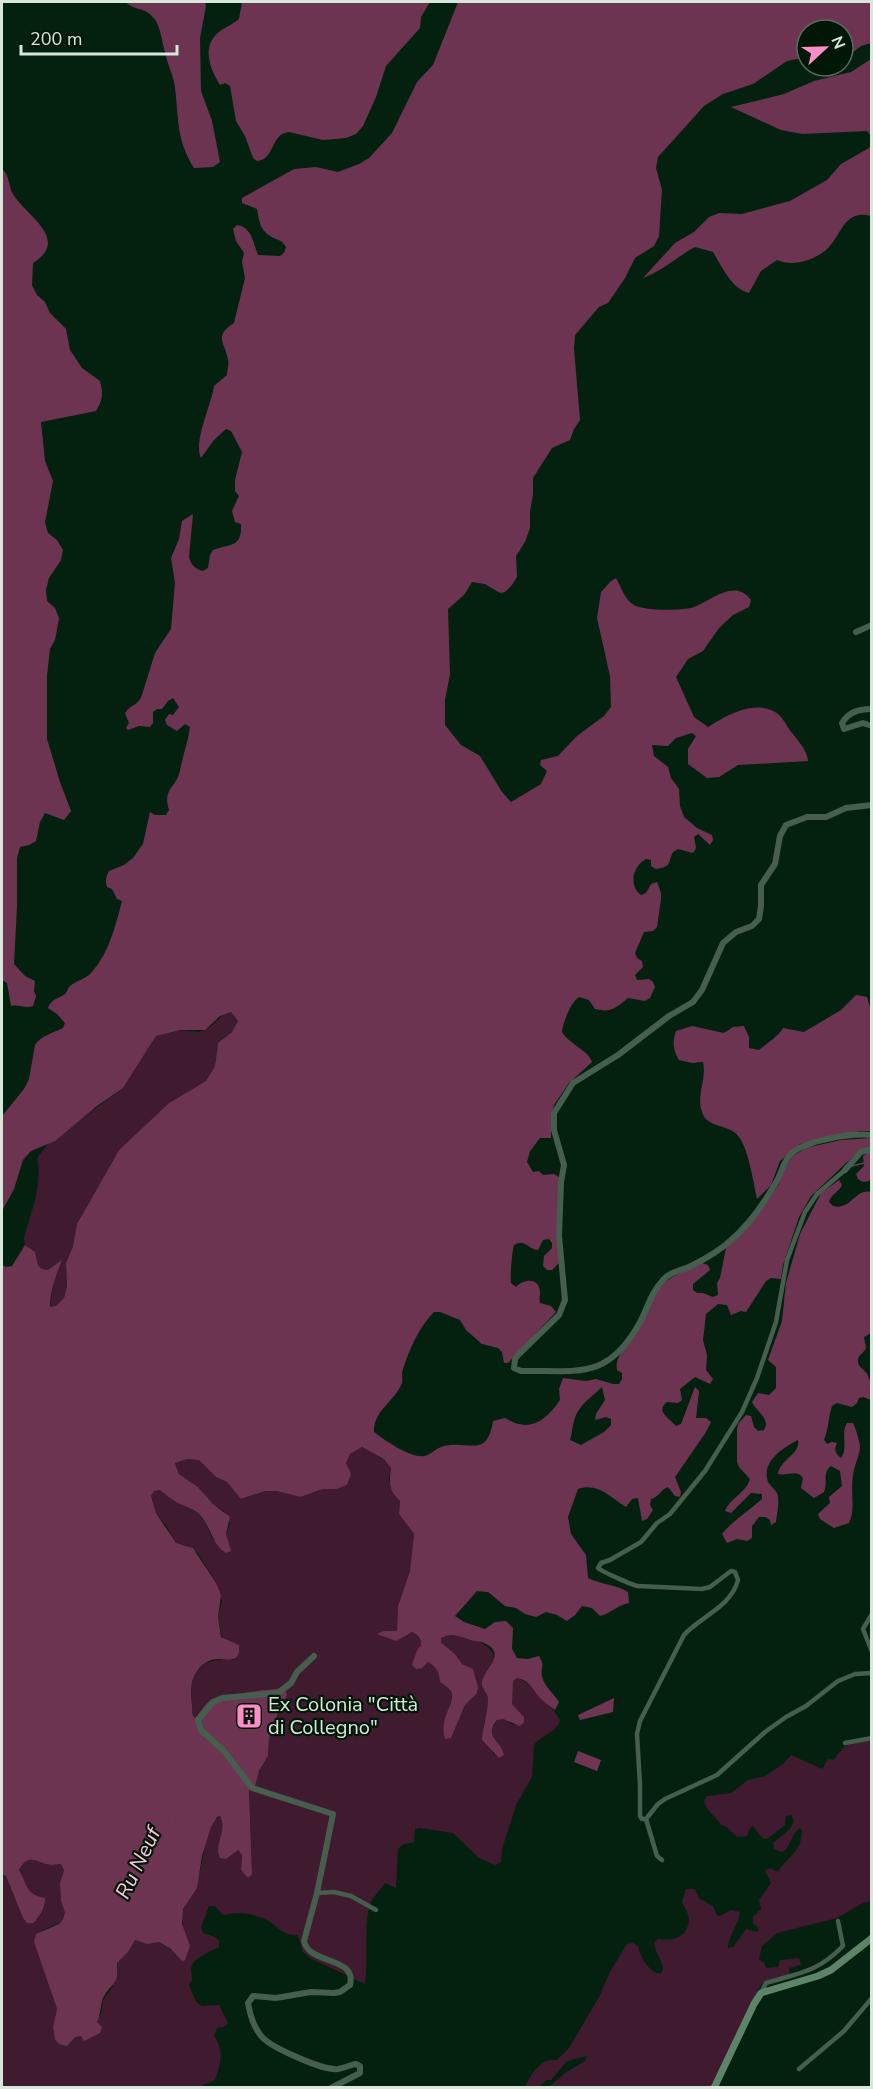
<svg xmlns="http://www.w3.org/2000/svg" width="873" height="2089" font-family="'Nunito Sans',sans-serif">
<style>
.green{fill:#401a2e}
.forest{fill:#6d3452;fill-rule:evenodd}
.water{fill:#6f3553}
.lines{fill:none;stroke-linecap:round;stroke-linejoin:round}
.stream{stroke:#6f3553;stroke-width:1.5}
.minor{stroke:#465e4d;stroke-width:4.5}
.tertiary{stroke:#465e4d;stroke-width:6}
.secondary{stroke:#5d8469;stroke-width:7}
.labels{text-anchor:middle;stroke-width:4.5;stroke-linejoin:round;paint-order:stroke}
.poi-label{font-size:20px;fill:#d7e8db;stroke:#001707;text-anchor:start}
.water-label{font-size:21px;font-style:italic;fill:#fdc5df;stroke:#001707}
</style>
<rect width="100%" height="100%" fill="#042110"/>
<g class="green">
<path d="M231,1012L238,1021L232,1032L222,1039L217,1048L215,1066L206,1081L169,1103L119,1150L77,1224L74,1247L66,1263L67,1286L64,1298L56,1307L50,1308L53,1283L61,1261L48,1270C36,1268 38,1262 35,1252L25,1245L24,1238C31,1212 43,1185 37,1158L47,1145L123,1088L156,1036L180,1030L199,1032L210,1027L225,1013Z"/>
<path d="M362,1447L384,1459L391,1468L389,1480L400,1501L399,1514L414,1534L410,1571L398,1606L397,1631H384L406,1635L412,1632C425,1638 422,1655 422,1668L429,1661C437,1667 439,1672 440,1682L450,1689L453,1695L449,1707L451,1738L465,1705L473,1697L476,1681L473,1670L462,1664L455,1654L440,1643L441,1637C453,1632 494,1641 494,1658C495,1666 487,1672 483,1679C485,1685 488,1692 488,1698C488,1725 474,1729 494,1754L499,1744L495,1741L491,1730L497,1720L503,1719L514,1725L524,1717L512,1704V1681L517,1678C529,1680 555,1710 560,1720C556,1734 542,1734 534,1745L532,1777L516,1805L502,1849L501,1862L495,1865L479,1858L453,1833L420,1828L415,1829L414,1842L402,1845L398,1849L396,1888L385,1883C380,1890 371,1899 369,1907C364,1932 368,1958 365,1984L312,1959L303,1952L298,1935C285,1937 276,1925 265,1919C250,1913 239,1911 223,1915L215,1906H209L201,1927L203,1933L215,1937L219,1941V1947C210,1952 191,1958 191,1970C191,1973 192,1977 192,1980L189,1985L196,2002L202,2006L219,2005L228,2023L223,2027L217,2028L214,2036C224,2050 221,2065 215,2080L199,2087H2V1874L6,1876L23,1918L37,1920L45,1904C40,1899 34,1896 29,1892C26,1888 23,1876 19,1869C30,1851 37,1864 51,1865C54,1865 58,1864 61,1864L64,1870L60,1883L61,1901L65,1913L63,1919L59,1923L41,1931L34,1942L57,2009L53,2027L55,2039L81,2036L98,2025L96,2022L101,2014L103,2000L112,1988L118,1969L117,1963L128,1952L135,1940L144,1943L159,1942L173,1951L184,1930C182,1924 182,1918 183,1911C184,1900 194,1888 198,1877C205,1860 204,1825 220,1816C228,1831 213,1845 221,1858L231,1855L238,1850L242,1855L241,1867L252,1871L249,1789L268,1756L269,1738L276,1722L278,1710L287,1694L202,1708L195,1718C192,1713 193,1710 192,1704C187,1674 201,1656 233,1660L239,1645L222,1637L218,1618L222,1601L216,1583L198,1553L188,1546L176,1543L172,1538L167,1527L156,1513L151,1496L154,1491L160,1490L176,1502L197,1512L205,1522L213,1540H226V1534L230,1523L224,1511L213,1504L198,1487L179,1474L175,1462L187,1459L199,1460L216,1477L227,1482L242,1499L265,1491H277L300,1497L323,1489H336L350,1454Z"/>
<path d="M871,1740V1901L863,1903L837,1918L777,1933L762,1946L759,1959L764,1963L766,1968L778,1967L780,1960L799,1958L801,1965L789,1968L790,1976L762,1984L759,1988L711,2087H549L565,2073L585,2061L587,2056L567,2061L551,2080H546L539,2087L525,2088C530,2075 541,2057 557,2060L569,2048L599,1997L610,1972L627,1944L633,1943L638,1946C640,1957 648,1971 660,1974L663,1970C663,1960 655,1953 654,1943L658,1939C673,1941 688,1938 689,1919C689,1914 684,1907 682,1902L686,1889H695L699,1898L713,1906L717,1915L720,1916L731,1910L740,1912C738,1925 727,1940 728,1948L733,1947L746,1929L758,1932L759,1929L753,1923V1917L761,1909L759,1900L771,1883L765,1870L770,1868L778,1872C787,1856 802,1853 802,1830L800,1828C790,1834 792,1847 782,1852L774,1849L773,1843L790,1829L794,1821L791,1815L786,1816L785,1825L767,1839L762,1838L753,1826L750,1828L747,1836L737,1837L727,1827L721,1825C716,1817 705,1809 704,1801L707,1796L731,1793L748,1780L765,1776L783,1764L791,1755L822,1769L828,1759L834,1760C846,1741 850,1744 871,1740Z"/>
</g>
<g class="forest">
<path d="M126,2H205L206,6L200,38L201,91L212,121L220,162L213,167L194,168C176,139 179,120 175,88C174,76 167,64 165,52C162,42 161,30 156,21C145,5 135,12 126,2Z"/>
<path d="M242,2H430L421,17L420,28L386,66L376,97L363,126L356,134L346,138L323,140L289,132C270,134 275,160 257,161L253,158L245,136L236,121L230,86L225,83L220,85C210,69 201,46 219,32C225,27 232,25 239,19Z"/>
<path d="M458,2H871V43L861,46L843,60V30H807V57L787,61L753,84L723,94L704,106L658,157L656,168L662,190L659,236L654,246L635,258L625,278L608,303L599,307L575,335L574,349L580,420L574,429L570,440L552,448L533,478V494L530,512V528L525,542L516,556L517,577L512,585L505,592L500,593L485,584L472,582L464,595L448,609L450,674L445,700V725L461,745L480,756L502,792L511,802L541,784L547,771L540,765L541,760L558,756L577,736L604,716L611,707L610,676L597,618L601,592L611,581L616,578C621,587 625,600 634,605C645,611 682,611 694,607C712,600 735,578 751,600L749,607L733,615L719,628L703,651L688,659L676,677L694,717L708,727C727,715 757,698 778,714C784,719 787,727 792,733C799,742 807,750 808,761L738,765L719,777L707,778L688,764V749L696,736L692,733L676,738L668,746L652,745L654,756L668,767L671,778L679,789L680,806L684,817L697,828L712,835L713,840L710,845L698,834L694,837L696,848L693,853L678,849L673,852C667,865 672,866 656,869L651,866V860L646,859C633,866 628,885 641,895L646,893L651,884L657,882L661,893V899L657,927L653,931L644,932L635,953L637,958L642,961L643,967L635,975L637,980L649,979L653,982L655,987L650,998L645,1001L628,998C616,1008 611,1013 595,1009L589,1000L579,997C571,1002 563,1022 562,1032C569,1044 589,1051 592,1062L569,1083L554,1105L551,1117V1138H540L530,1151L527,1162L533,1172L539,1171L543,1175L554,1174L559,1177L557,1219L560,1262L552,1270H547L543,1266L544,1256L552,1248V1243L549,1239L543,1240L538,1250C527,1249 525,1238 514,1245C512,1251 510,1277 511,1283L516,1287C524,1279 539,1277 540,1292C540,1296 539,1299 540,1303L551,1306L556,1312L508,1363H504L502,1352L498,1348L482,1344L466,1330L460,1320L440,1312H434C419,1327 409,1350 403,1369C401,1374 403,1379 402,1383C395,1401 373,1411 374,1432C384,1440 407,1455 419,1456C429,1458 435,1448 444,1446C469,1440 487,1459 493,1421L505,1418C529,1433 545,1422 560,1400L559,1389L563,1378L586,1381L596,1379L613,1384H619L622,1379V1373L617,1370C614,1354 631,1344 638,1331C646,1316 652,1298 662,1285C666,1279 694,1266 702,1263L708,1265L710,1270L693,1284V1290L697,1293H703L713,1297L718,1295L717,1283L720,1278L726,1248L762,1209L779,1184L784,1169L793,1156L806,1148L841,1140L871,1138V1147L860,1150L811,1196L799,1217L783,1265L781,1279L771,1278L766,1281L746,1312L741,1311L731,1315L727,1305L718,1304L706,1314L703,1340L707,1355L706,1370L713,1379L710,1384L695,1377L680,1389L682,1400L678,1403L667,1402C655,1411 669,1418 676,1426L681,1424L695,1387L699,1391L696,1418H706L711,1422L706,1432L675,1477L681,1492L680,1497L675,1496L668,1487C660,1490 659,1497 651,1499L650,1505L653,1510L647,1519L642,1521L638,1498L632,1499L626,1507C611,1498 598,1482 578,1489L568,1517L571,1534L586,1555L588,1578C602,1585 616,1584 628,1592L629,1603C617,1605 612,1613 600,1616L592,1608L582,1606L575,1615L567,1621L557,1615L546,1612L536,1617L525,1614L516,1608L505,1606L488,1592L477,1591L455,1616L464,1622L485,1629L495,1622L506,1621L513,1628L512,1649L517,1658L528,1659L539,1656C546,1668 540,1665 542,1676C543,1685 554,1694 559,1702L555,1710C550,1706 544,1702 539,1697C532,1688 529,1680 517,1678L513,1681L512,1704L524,1717V1722L520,1726L503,1719L497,1720C483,1737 501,1740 504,1755L499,1758L482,1740C483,1726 488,1712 488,1698C487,1692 483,1690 482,1685C479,1672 512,1654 482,1642C477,1641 472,1641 468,1639C458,1636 451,1633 441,1638V1643L455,1654L462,1664L473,1669L478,1687L477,1693L465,1705L451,1738L445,1739C438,1719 457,1701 451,1691C449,1688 444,1685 440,1682C439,1672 437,1667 428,1662L422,1668L416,1669L412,1665L418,1648L421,1646C421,1639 419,1635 412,1632L396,1641L377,1634L384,1631H397L398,1606L410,1571L414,1534L399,1514L400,1501C389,1491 389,1483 391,1468L384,1459L362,1447L350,1454L346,1463L351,1474L347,1485L336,1489H323L300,1497L277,1491H265L241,1499L227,1482L216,1477L199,1460L187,1459L175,1463L179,1474L198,1487L213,1504L230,1517L226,1534L231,1551L226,1553C211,1544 211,1525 198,1513C192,1508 183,1506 176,1502C171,1499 165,1494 160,1490L154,1491L151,1496L156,1513L176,1543L193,1548L216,1583L221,1595L218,1618L221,1637L239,1645C239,1650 240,1655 235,1658C229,1662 219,1657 211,1660C192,1668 189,1686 192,1705C193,1711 191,1713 195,1718C200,1712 205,1704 211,1700C217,1696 279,1687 285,1689L287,1695L278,1710L276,1722L269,1738L268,1756L259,1771L255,1786L249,1790L252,1874L248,1878L241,1870L242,1855L238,1850L226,1859L220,1858C213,1845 228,1831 220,1816L217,1817L211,1827L202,1856L197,1888L183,1909L182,1924L190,1946L185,1960L182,1961L171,1949L159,1942L147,1944L135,1940L128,1952L117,1963C119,1987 112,1981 103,1998C100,2006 101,2014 97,2022L102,2027L100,2033L84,2041L81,2036L75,2037L67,2046L59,2044L55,2039L53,2027L57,2009L34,1942L36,1934L59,1924L63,1919L65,1913L61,1901L60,1883L64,1870L61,1864C58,1864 54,1865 51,1865C38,1864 29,1851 19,1870C28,1884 24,1894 45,1898C46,1906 39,1918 33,1923H27L23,1918L6,1876L2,1874V1265L6,1267L12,1266L25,1245L35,1252C38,1262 36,1269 48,1270L62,1260C56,1275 50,1291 50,1307L56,1306L64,1298L67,1286L66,1263L73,1247L77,1224L119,1150L169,1103L206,1081L215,1066L218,1043L232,1032L238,1021L231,1012L220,1016L205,1030H180L156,1036L123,1088L97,1106L55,1141L31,1151L23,1160L14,1189L2,1211V1116L24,1089L29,1079L35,1045C42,1035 53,1033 63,1028L65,1023L57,1014L48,1008C51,999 58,999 65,994C67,992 68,988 70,986C76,981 85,979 90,974C109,954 115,927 122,901L117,899L112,889L107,887C105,880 106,877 109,871L124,865L133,858L143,844L150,812L155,815H166L169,810C162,788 177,788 180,770C183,755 188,742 190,727L185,724L177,731L167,725L165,720L169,714L173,715L179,707L173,698L168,701L162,709H157L153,712V723L150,727L139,726L128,730L126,728L129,723L125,713C129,706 137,705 141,698L155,653L171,629L175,583L171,558L179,539L182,521L193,514L189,557C191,565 195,569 203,571L208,568L210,555L213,550C231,543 242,548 241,524L235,522L232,511L239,496L235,491V480L242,452L231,431L226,429L214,440L201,458C193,442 212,403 214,386L227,375C227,370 229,365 228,360C225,341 213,337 234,323L245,278L242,262L244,253L236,241L233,229L237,225C252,227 253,243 258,255L280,256L284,253L286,247C281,238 277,241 270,236C260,230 259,220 257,209L242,203V198L294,169L316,167L338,172L359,164L369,158L392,133L417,82L433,65ZM602,1387L605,1400L596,1414L595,1420L606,1417L611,1419V1425L604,1432L581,1445L570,1440C572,1434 572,1427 574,1421C578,1405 592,1397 602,1387Z"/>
<polygon points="871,59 871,136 867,131 802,134 781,130 731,107 784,94 814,81 851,72"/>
<path d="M871,144V216C843,209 842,236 826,250C812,261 793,267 777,260L761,271L749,293C732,289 722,267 713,252L695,247C677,257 662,271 643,278L675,243L694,232L709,217L719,213L742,214L790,201L827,180L841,164L869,148Z"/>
<path d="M2,169C10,175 8,186 13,194C26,216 71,239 33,263L32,285L37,295L45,302L50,313L66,329L70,350L82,368L100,381C103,393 103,400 96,411L41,422L45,461L53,481L45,522L48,533L57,540L63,550L61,560L49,578L46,590L47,601L55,608L59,618L55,640L50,649L47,675V739L60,782L71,811L64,820L45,813L40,822L36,841L29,845L20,847L17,858V906L14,964L25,976L35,981L34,991L36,996L33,1006C25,1009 20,1004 11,1006L7,983L2,980Z"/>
<path d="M856,995L867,997L872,1014L871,1131H860L800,1144L780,1161L771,1185L757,1199C754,1184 748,1148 739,1137C729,1123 707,1129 702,1112C696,1095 707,1079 703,1062L692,1063L679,1060C673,1050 672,1043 676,1031L692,1026L724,1033L733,1027L744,1026L749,1037V1048L759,1050C768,1042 777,1038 783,1028L804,1032L841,1010Z"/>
<polygon points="871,1151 871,1177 869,1181 863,1182 858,1179 856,1174 864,1166 863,1156"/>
<path d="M839,1180L842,1185C839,1192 831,1194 829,1202L833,1206C851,1211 855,1188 871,1192V1333L864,1337L866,1348C864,1353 858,1355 858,1360C857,1368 866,1369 868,1376C872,1384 871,1391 871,1400L863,1397L859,1398L857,1403L852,1407L837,1403L832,1406C828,1418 829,1428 824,1440L827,1444L832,1442L837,1443C834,1450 835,1453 841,1458C849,1447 840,1434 847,1423H853C856,1429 859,1440 860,1446C860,1455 854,1466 853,1475C850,1490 856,1509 849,1523L834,1528L820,1519L818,1514L830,1503L829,1497L842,1486L840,1471L831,1466C822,1473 828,1482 824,1492L814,1498L801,1488L803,1478C797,1469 788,1476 778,1474C780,1459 801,1454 798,1440C783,1448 761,1461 768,1482C770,1486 775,1489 777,1493C780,1500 777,1514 776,1522L771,1525L770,1520L765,1517H759L752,1526V1538L747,1541L737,1539L727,1543L722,1534C733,1520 749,1511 762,1499V1494L751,1493L731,1513L725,1511C731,1497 746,1493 750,1479L739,1467L737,1462V1429L738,1424L746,1415L751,1416L754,1427L758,1431L764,1430L766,1425C765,1414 756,1411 752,1402L758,1393L769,1395L776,1388V1367L768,1360L782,1321L786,1283L800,1234L821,1193Z"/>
</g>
<g class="water">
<polygon points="614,1698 613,1712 580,1720 578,1715"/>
<polygon points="578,1751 601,1760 597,1771 574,1762"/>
</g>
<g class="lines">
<g class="stream">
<polyline points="852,1166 872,1161"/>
<polyline points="90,2007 104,1976 109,1955 117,1945 134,1907 157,1869 171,1833 172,1811 181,1769 187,1747 196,1727"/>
</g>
<g class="minor">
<path d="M845,1170L817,1194L805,1212L787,1260L776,1322L757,1378L742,1412L705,1471L670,1514L657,1523L641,1542L610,1560L601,1563L598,1568C601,1571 634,1586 638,1586L702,1589L710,1587L731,1571L735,1572L738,1580C731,1607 701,1616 684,1635L640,1721L637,1734L640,1785V1816L642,1819H646L658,1804L665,1799L717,1775L765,1732L786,1717L806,1706L838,1681L855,1674L872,1673"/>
<polyline points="872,1614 863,1629 872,1652"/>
<polyline points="845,1743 872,1738"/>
<polyline points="646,1819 657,1856 662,1860"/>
<polyline points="317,1893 334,1892 351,1896 376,1910"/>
<path d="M761,1993L766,1983C799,1973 818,1972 843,1946L838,1921"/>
<polyline points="799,2069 844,2031 872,1998"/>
</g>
<g class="tertiary">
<polyline points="856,632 872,625"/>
<path d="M872,709C858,709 849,712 842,723L844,729L863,723L872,726"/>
<path d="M872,805L846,808L826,817H807L786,825L780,836L775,864L761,885V906L759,919L752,926L736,932L723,943L702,990L693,1002L669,1016L618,1055L573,1083L554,1113V1130L564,1165L561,1182L559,1236L565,1300L559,1315L519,1354L515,1359L514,1368L521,1371C577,1370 607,1381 639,1324C647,1310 651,1292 663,1280C671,1271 681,1271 691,1266C705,1259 718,1252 730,1241C748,1226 763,1205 775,1184C782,1174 782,1162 792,1153C808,1140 851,1133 872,1135"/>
<polyline points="845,1170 861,1152 872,1149"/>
<path d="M314,1656L297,1672L291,1683L278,1693L222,1698L213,1702L198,1720L201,1730L224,1751L252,1788L333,1814L317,1893L304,1941C309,1965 357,1956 350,1985L340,1992L334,1993L311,1992L276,1998L253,1996L248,2003C250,2015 254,2028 262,2037C272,2048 324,2071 338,2069C344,2068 350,2065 356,2064L360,2066V2073L331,2088"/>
</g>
<polyline class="secondary" points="714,2088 754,2004 761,1993 818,1976 831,1970 872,1938"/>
</g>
<defs>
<symbol id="building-square" viewBox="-11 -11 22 22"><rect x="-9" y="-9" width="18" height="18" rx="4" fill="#fb8fc5" stroke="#001707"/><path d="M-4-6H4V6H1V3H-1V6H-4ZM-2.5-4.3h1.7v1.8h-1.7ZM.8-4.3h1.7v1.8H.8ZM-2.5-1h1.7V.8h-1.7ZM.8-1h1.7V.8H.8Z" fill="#111"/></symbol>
</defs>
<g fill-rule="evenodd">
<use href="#building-square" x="234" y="1701" width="30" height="30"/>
</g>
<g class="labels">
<g class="poi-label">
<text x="268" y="1711">Ex Colonia "Città<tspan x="268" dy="23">di Collegno"</tspan></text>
</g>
<g class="water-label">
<text transform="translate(138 1863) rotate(-64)" y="7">Ru Neuf</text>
</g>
</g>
<rect width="873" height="2089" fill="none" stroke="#d7e8db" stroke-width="6"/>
<g transform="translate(825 48) rotate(68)"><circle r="28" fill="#001707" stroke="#566b5c" stroke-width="1.5"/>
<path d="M0-4.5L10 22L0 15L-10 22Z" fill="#fb8fc5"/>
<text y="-9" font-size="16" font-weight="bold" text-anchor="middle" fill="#d7e8db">N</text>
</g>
<path d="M21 45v9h156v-9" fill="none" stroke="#d7e8db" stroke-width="3"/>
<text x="30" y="45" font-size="18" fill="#d7e8db" stroke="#001707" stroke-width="4.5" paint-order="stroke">200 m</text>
</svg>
